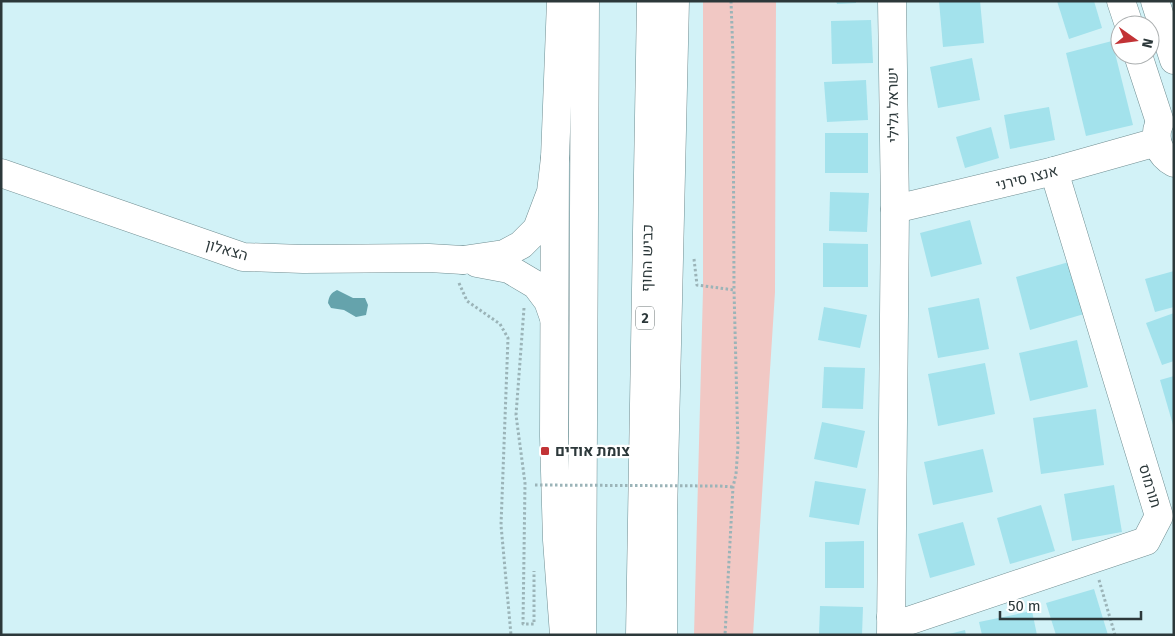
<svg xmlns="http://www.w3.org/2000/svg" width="1175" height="636" font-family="'Fira Sans',Heebo,sans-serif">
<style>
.green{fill:#f1c8c4}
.water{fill:#65a3ac}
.building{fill:#a3e2ec}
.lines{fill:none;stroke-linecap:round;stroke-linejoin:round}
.minor-casing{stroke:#708e92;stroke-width:29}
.highway-casing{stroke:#708e92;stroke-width:29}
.path{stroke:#9bb4b8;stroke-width:3;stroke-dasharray:2.5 2.5;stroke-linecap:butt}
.minor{stroke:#fff;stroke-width:28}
.highway{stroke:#fff;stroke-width:28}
.path-bridge{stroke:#9bb4b8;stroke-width:3;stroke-dasharray:2.5 2.5;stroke-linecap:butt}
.poi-dot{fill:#c23336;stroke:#fff;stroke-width:2}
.labels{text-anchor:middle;stroke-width:4.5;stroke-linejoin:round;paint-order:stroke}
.shield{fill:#fff;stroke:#6b7475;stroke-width:1}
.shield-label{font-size:14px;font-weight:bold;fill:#2c383a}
.street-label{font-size:15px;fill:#2c383a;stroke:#fff}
.poi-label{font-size:15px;font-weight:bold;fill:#2c383a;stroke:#fff;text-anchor:start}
</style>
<rect width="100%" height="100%" fill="#d2f2f7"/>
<polygon class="green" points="703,1 776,1 775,292 753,635 694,635 703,290"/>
<path class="water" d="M337,290L353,298H365L368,305L366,315L356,317L344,310L331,308L328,303C329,296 331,293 337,290Z"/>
<g class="building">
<polygon points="836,1 856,1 856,3 837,4"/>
<polygon points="939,1 980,1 984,43 943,47"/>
<polygon points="1057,1 1094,1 1102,28 1069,39"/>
<polygon points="871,20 873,63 832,64 831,21"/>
<polygon points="1112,41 1133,125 1086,136 1066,53"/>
<polygon points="972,58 980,100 938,108 930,67"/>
<polygon points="866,80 868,120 827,122 824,82"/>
<polygon points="1049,107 1055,140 1010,149 1004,115"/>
<polygon points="991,127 999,158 965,168 956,137"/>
<rect x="825" y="133" width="43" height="40"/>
<polygon points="830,192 869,193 867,232 829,231"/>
<polygon points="970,220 982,264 931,277 920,233"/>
<polygon points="823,243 868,244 868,287 823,287"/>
<polygon points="1069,262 1084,314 1030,330 1016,277"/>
<polygon points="1174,271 1174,307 1155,312 1145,279"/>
<polygon points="979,298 989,349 938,358 928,308"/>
<polygon points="824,307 867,315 860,348 818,340"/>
<polygon points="1174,313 1174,361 1162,365 1146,323"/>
<polygon points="1077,340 1088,387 1030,401 1019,353"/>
<polygon points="985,363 995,414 938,426 928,374"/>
<polygon points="824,367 865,368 863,409 822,408"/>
<polygon points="1174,376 1174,425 1173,425 1160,380"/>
<polygon points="1096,409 1104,465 1041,474 1033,418"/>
<polygon points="822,422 865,431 857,468 814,459"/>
<polygon points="983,449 993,492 933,505 924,462"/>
<polygon points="815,481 866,489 859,525 809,517"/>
<polygon points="1114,485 1122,532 1072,541 1064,494"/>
<polygon points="1041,505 1055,551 1010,564 997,518"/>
<polygon points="963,522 975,565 930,578 918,534"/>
<polygon points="864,541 864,588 825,588 825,542"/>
<polygon points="1094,589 1108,635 1056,635 1046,603"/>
<polygon points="820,606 863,607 862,635 819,635"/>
<polygon points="1032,611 1037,635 982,635 979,622"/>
<polygon points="965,630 966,635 949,635 949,634"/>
</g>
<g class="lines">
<defs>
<g id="minor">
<polyline points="1121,1 1129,25"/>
<polyline points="1155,1 1174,60"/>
<polyline points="1138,55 1160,122"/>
<path d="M1159,124C1153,139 1159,155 1174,163"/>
<polyline points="1,173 243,257 303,259 429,258 463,260"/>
<polyline points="895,209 1054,171 1157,142"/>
<polyline points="891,617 905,622 1146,541 1159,516 1054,171"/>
<polyline points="891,635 895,209 892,1"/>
</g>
<g id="highway">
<polyline points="555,158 554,436 557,540 564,635"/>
<polyline points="463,260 504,254 521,245 537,229 551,192 555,158 561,1"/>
<polyline points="477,263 509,269 536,285 548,301 554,318"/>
<polyline points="582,635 585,1"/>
<polyline points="640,635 651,1"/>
<polyline points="663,635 663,516 675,1"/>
</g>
</defs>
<use href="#minor" class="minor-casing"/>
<use href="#highway" class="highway-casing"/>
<g class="path">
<polyline points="731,1 733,56 734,290"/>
<polyline points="694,259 697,285 734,290 738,446 736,474 733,487 725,635"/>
<polyline points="459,283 467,301 500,324 508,338 501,525 511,635"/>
<polyline points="524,308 516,415 525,483 523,624 534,624 534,571"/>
<polyline points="720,486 733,487"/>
<polyline points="1099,580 1115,635"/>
</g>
<use href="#minor" class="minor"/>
<use href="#highway" class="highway"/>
<polyline class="path-bridge" points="535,485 720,486"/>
</g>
<rect class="poi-dot" x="540" y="446" width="10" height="10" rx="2.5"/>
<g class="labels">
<rect class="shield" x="636" y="306.5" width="18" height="23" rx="4"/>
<g class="shield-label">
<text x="645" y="323">2</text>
</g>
<g class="street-label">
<text transform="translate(893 105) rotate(-91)" y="5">ישראל גלילי</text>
<text transform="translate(1027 178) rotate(-14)" y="5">אנצו סירני</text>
<text transform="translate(227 250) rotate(16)" y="5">הצאלון</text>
<text transform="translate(647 258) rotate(-89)" y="5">כביש החוף</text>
<text transform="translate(1150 486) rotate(73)" y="5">תורמוס</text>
</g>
<g class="poi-label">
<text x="555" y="456">צומת אודים</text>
</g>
</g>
<rect width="1175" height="636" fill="none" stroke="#2c383a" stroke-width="5"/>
<g transform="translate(1135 40) rotate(104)"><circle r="24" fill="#ffffff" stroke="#abafb0"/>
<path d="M0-4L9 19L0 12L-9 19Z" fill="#c23336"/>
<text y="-8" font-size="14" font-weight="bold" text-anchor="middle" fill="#2c383a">N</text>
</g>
<path d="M1000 611v8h141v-8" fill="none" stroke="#2c383a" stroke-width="2.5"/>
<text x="1008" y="611" font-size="15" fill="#2c383a" stroke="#ffffff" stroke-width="4" paint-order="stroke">50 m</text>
</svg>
